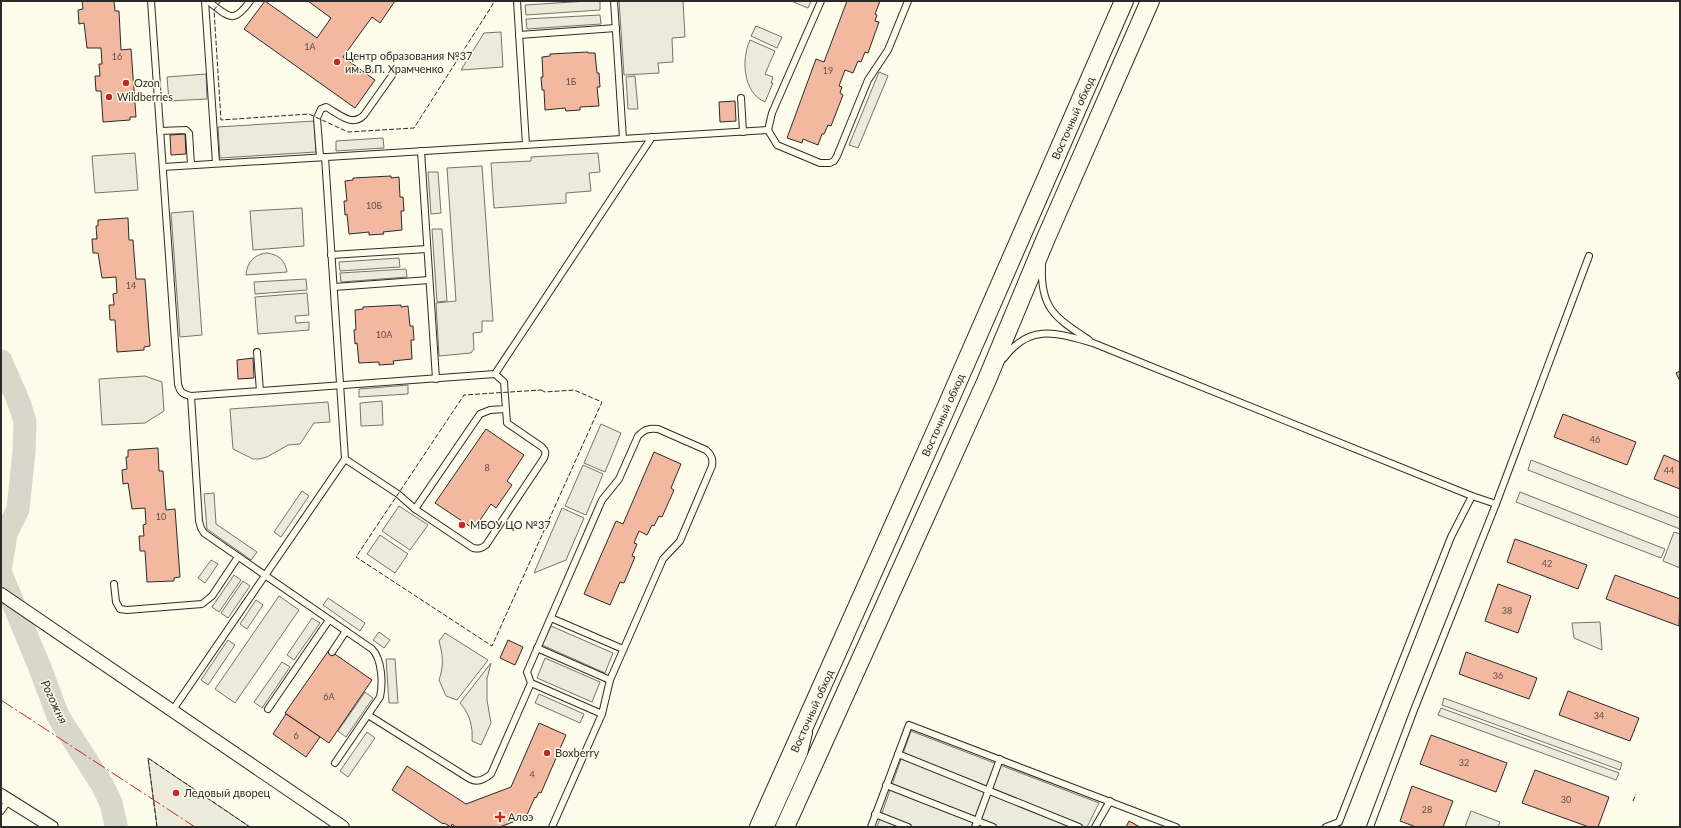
<svg xmlns="http://www.w3.org/2000/svg" width="1681" height="828" font-family="Lato,sans-serif">
<style>
.green{fill:#ecebdb;stroke:#74746e}
.parking{fill:#eceadb;stroke:#74746e}
.lines{fill:none;stroke-linecap:round;stroke-linejoin:round}
.river{stroke:#d8d7c9;stroke-width:23}
.building{fill:#f2b8a0;stroke:#2b2b2b}
.service-casing{stroke:#2b2b2b;stroke-width:8}
.minor-casing{stroke:#2b2b2b;stroke-width:14}
.primary-casing{stroke:#2b2b2b;stroke-width:20}
.service{stroke:#fdfbea;stroke-width:6}
.minor{stroke:#fdfbea;stroke-width:12}
.primary{stroke:#fdfbea;stroke-width:18}
.fence{stroke:#2b2b2b;stroke-width:1;stroke-dasharray:5 2;stroke-linecap:butt}
.power{stroke:#c62828;stroke-width:1;stroke-dasharray:14 3 2 3;stroke-linecap:butt}
.poi-dot{fill:#c62828;stroke:#fdfbea;stroke-width:1.5}
.labels{text-anchor:middle;stroke-width:3;stroke-linejoin:round;paint-order:stroke}
.number-label{font-size:9px;fill:#5d4e48}
.poi-label{font-size:11px;fill:#2b2b2b;stroke:#fdfbea;text-anchor:start}
.street-label{font-size:11px;fill:#2b2b2b;stroke:#fdfbea}
.water-label{font-size:12px;font-style:italic;fill:#2b2b2b;stroke:#fdfbea}
</style>
<rect width="100%" height="100%" fill="#fdfbea"/>
<g class="green">
<polygon points="756,26 782,37 777,48 751,36"/>
<polygon points="501,32 503,67 461,70 484,33"/>
<path d="M750,40L775,51L765,74L773,77L771,83H773L765,102C743,93 741,59 750,40Z"/>
<polygon points="206,74 207,99 169,101 167,77"/>
<polygon points="302,208 304,246 253,250 250,211"/>
<path d="M266,253C278,254 285,260 287,272L246,275C247,262 254,255 266,253Z"/>
<polygon points="306,279 307,290 255,294 254,282"/>
<polygon points="307,293 309,315 295,316 296,323 309,322 309,330 258,334 255,297"/>
<polygon points="145,376 162,382 164,411 145,423 102,425 99,379"/>
<polygon points="328,402 330,422 314,423 300,444 288,445 267,457 259,459 253,459 233,449 230,409"/>
<polygon points="601,424 621,433 605,472 584,463"/>
<polygon points="583,465 603,474 586,515 565,506"/>
<polygon points="399,506 428,525 410,550 382,531"/>
<polygon points="562,508 584,518 566,560 534,573"/>
<polygon points="380,535 408,554 395,573 367,554"/>
<polygon points="1600,622 1602,650 1574,638 1572,623"/>
<path d="M445,633L488,660L457,700L446,696L439,680C444,666 443,655 439,641Z"/>
<path d="M491,663L487,679V700L491,723L481,745L472,741C473,727 470,714 460,703Z"/>
<polygon points="148,758 250,827 157,827"/>
<polygon points="1471,811 1500,822 1498,827 1465,827"/>
</g>
<g class="parking">
<polygon points="588,1 600,1 600,10 526,15 525,5"/>
<polygon points="619,1 683,1 685,37 672,38 673,62 658,63 659,73 624,75"/>
<polygon points="791,1 811,1 808,8"/>
<polygon points="600,15 601,24 527,29 526,19"/>
<polygon points="879,72 888,76 858,148 849,145"/>
<polygon points="635,76 638,109 628,109 626,77"/>
<polygon points="314,121 316,152 220,158 218,127"/>
<polygon points="383,138 384,148 336,151 336,141"/>
<polygon points="135,153 138,190 95,193 92,156"/>
<polygon points="598,153 600,172 589,173 591,191 566,193 566,203 494,208 491,163 531,161 531,157"/>
<polygon points="482,166 493,321 482,321 482,332 473,333 474,349 471,353 439,356 436,303 456,301 447,168"/>
<polygon points="428,172 438,172 441,213 431,214"/>
<polygon points="193,211 202,335 180,337 171,213"/>
<polygon points="432,229 442,229 447,301 437,302"/>
<polygon points="399,258 400,267 340,271 339,262"/>
<polygon points="406,269 407,277 341,282 340,273"/>
<polygon points="408,385 408,394 359,397 359,389"/>
<polygon points="382,401 383,425 361,426 360,403"/>
<polygon points="1531,460 1680,518 1680,529 1528,470"/>
<polygon points="302,491 309,496 281,537 274,532"/>
<polygon points="1520,492 1665,549 1661,558 1516,502"/>
<polygon points="214,493 216,524 257,552 251,560 207,529 204,494"/>
<polygon points="1674,532 1680,534 1680,568 1663,561"/>
<polygon points="211,560 218,564 205,583 198,578"/>
<polygon points="234,575 241,580 219,612 212,607"/>
<polygon points="243,581 250,586 228,618 221,613"/>
<polygon points="279,596 299,610 235,703 215,689"/>
<polygon points="328,598 365,623 360,631 323,605"/>
<polygon points="256,600 263,605 247,629 240,624"/>
<polygon points="312,618 320,623 294,660 287,655"/>
<polygon points="551,626 613,653 605,673 542,645"/>
<polygon points="379,632 390,640 384,648 373,640"/>
<polygon points="228,640 235,645 208,685 201,680"/>
<polygon points="545,658 600,682 592,702 537,678"/>
<polygon points="386,659 395,659 398,703 389,703"/>
<polygon points="282,662 290,667 262,708 254,702"/>
<polygon points="365,692 373,698 346,737 338,731"/>
<polygon points="539,694 584,714 580,723 535,703"/>
<polygon points="1444,698 1622,763 1620,770 1442,705"/>
<polygon points="1441,708 1619,773 1616,780 1438,715"/>
<polygon points="911,731 1099,803 1087,827 877,827"/>
<polygon points="367,732 375,738 348,777 340,771"/>
</g>
<g class="lines">
<g class="river">
<polyline points="1,361 18,400 25,421 24,452 18,509 6,534 1,565"/>
<polyline points="1,574 40,668 58,716 103,786 111,803 116,825"/>
</g>
</g>
<g class="building">
<polygon points="82,1 114,1 115,11 119,11 121,50 131,49 136,117 130,117 130,120 103,122 101,91 96,91 95,76 100,76 99,64 102,64 101,48 87,48 84,23 79,24 78,10 83,9"/>
<polygon points="265,1 317,38 331,18 308,1 395,1 380,23 372,17 343,57 375,80 355,108 244,29"/>
<polygon points="847,1 880,1 875,14 877,15 875,21 879,22 868,53 865,52 861,62 858,61 853,73 845,70 839,86 842,87 840,93 843,95 831,126 828,125 824,134 822,134 818,145 803,139 802,143 787,138 816,59 824,62"/>
<polygon points="588,52 588,53 595,53 597,73 599,73 600,87 597,87 599,106 580,107 580,110 566,111 565,108 545,110 544,90 542,90 541,77 543,77 542,57 550,56 550,54"/>
<polygon points="735,101 736,121 720,122 719,102"/>
<polygon points="185,134 186,154 171,155 170,135"/>
<polygon points="391,176 391,178 399,177 400,197 403,197 404,211 401,211 402,230 383,232 384,234 369,235 369,232 349,234 347,214 345,215 344,201 347,201 345,181 353,180 353,178"/>
<polygon points="128,218 129,240 133,240 136,279 145,279 150,346 144,347 144,350 117,352 115,320 110,320 109,305 114,305 113,294 117,293 116,277 102,278 98,253 93,253 92,239 97,239 96,226 98,226 98,220"/>
<polygon points="401,305 401,307 408,306 410,326 413,326 414,340 411,340 412,359 393,361 394,364 379,365 379,362 359,363 357,343 355,344 354,330 356,330 355,310 363,309 363,307"/>
<polygon points="253,358 254,378 238,379 237,360"/>
<polygon points="1680,371 1680,381 1676,373"/>
<polygon points="1563,414 1636,442 1627,465 1554,437"/>
<polygon points="486,429 524,455 507,481 512,485 496,508 491,504 474,529 435,503"/>
<polygon points="158,448 159,471 163,471 166,510 175,509 180,577 174,578 174,581 147,582 145,551 140,551 139,536 144,536 143,525 146,524 145,508 132,509 128,483 123,484 122,470 127,469 126,457 128,457 128,450"/>
<polygon points="654,452 681,464 671,488 674,490 662,517 659,516 654,526 652,525 647,535 639,531 634,543 637,544 632,556 635,557 624,583 620,582 610,605 584,594 616,521 623,524"/>
<polygon points="1664,455 1680,462 1680,489 1654,479"/>
<polygon points="1515,539 1587,565 1578,589 1507,562"/>
<polygon points="1615,575 1680,599 1679,626 1606,599"/>
<polygon points="1498,584 1531,596 1518,633 1485,621"/>
<polygon points="508,640 523,647 515,665 500,658"/>
<polygon points="329,650 372,680 329,743 285,713"/>
<polygon points="1466,652 1537,678 1529,699 1459,674"/>
<polygon points="1568,691 1639,718 1630,741 1559,715"/>
<polygon points="286,714 320,737 306,757 273,734"/>
<polygon points="539,723 566,735 541,793 539,792 536,798 535,797 526,817 500,827 456,827 452,824 451,827 444,823 443,824 392,790 407,766 466,804 511,787"/>
<polygon points="1431,735 1507,763 1496,792 1420,764"/>
<polygon points="1535,770 1609,797 1598,827 1589,827 1522,803"/>
<polygon points="1412,786 1453,801 1443,827 1416,827 1400,821"/>
<polygon points="1129,821 1140,827 1126,827"/>
</g>
<g class="lines">
<defs>
<g id="service">
<path d="M151,1L178,384C180,392 182,394 191,396L495,374L652,137"/>
<polyline points="205,1 216,163"/>
<path d="M208,1C229,17 233,25 250,1"/>
<polyline points="517,1 526,145"/>
<polyline points="614,1 623,139"/>
<polyline points="519,35 616,28"/>
<polyline points="741,98 743,132"/>
<polyline points="768,130 772,113 821,1"/>
<polyline points="160,131 186,130 189,133 191,165"/>
<polyline points="421,151 436,379"/>
<path d="M320,157L317,118L321,109L326,107C338,113 352,128 364,115L393,74"/>
<polyline points="163,167 768,130 777,145 820,163 830,163 834,161 837,156 868,80 888,50 908,1"/>
<polyline points="331,255 427,249"/>
<path d="M1042,266C1040,309 1056,318 1089,340"/>
<polyline points="334,287 429,280"/>
<polyline points="257,352 260,391"/>
<path d="M1004,358C1030,323 1057,333 1093,343L1472,496L1496,504L1589,256"/>
<path d="M495,374L504,382C505,396 506,409 507,423L542,447C546,451 546,453 544,458L486,545C481,549 478,549 473,548L415,509L480,414L490,410L506,409"/>
<path d="M191,396L199,521L201,528L204,533L372,649C382,659 383,683 380,697L335,763"/>
<polyline points="345,459 398,494 415,509"/>
<polyline points="114,584 116,602 120,609 127,610 202,604 212,596 238,557"/>
<polyline points="551,618 623,649"/>
<polyline points="537,648 610,680"/>
<polyline points="332,652 346,631"/>
<polyline points="268,709 329,620"/>
<polyline points="172,711 345,459 325,157"/>
<path d="M368,715L470,779C477,783 485,779 491,774L531,683"/>
<polyline points="898,754 1079,827"/>
<polyline points="886,785 993,827"/>
<polyline points="1,811 9,800"/>
<polyline points="875,814 908,827"/>
<path d="M552,827L602,714L610,680L663,559L680,541L712,466C713,459 712,455 706,450L658,429C649,428 645,429 638,436L619,479L602,500L527,672L531,683L602,714"/>
<polyline points="771,827 804,754 809,733"/>
<polyline points="871,827 909,725 1176,827"/>
<polyline points="975,827 1000,759"/>
<polyline points="1095,827 1110,801"/>
<polyline points="1326,827 1339,822 1451,537 1472,496"/>
<polyline points="1370,827 1414,710 1496,504"/>
</g>
<g id="minor">
<polyline points="1,594 343,827"/>
<polyline points="1,795 52,827"/>
</g>
<g id="primary">
<polyline points="759,827 943,415 1124,1"/>
<polyline points="785,827 986,382 1046,238 1150,1"/>
</g>
</defs>
<use href="#service" class="service-casing"/>
<use href="#minor" class="minor-casing"/>
<use href="#primary" class="primary-casing"/>
<use href="#service" class="service"/>
<use href="#minor" class="minor"/>
<use href="#primary" class="primary"/>
<g class="fence">
<polyline points="221,1 214,10 221,120 309,114 348,132 414,128 493,4 493,1"/>
<polygon points="541,390 545,392 574,390 602,402 492,646 356,557 464,395"/>
<polyline points="1633,801 1636,794"/>
<polyline points="157,827 148,758 250,827"/>
</g>
<polyline class="power" points="1,700 195,827"/>
</g>
<g class="poi-dot">
<circle cx="337" cy="62" r="4"/>
<circle cx="126" cy="83" r="4"/>
<circle cx="109" cy="97" r="4"/>
<circle cx="462" cy="525" r="4"/>
<circle cx="547" cy="753" r="4"/>
<circle cx="176" cy="793" r="4"/>
<path d="M498 811h4v4h4v4h-4v4h-4v-4h-4v-4h4z"/>
</g>
<g class="labels">
<g class="number-label">
<text x="310" y="50">1А</text>
<text x="117" y="60">16</text>
<text x="828" y="74">19</text>
<text x="571" y="85">1Б</text>
<text x="374" y="209">10Б</text>
<text x="131" y="289">14</text>
<text x="384" y="338">10А</text>
<text x="1595" y="443">46</text>
<text x="487" y="471">8</text>
<text x="1669" y="474">44</text>
<text x="161" y="520">10</text>
<text x="1547" y="567">42</text>
<text x="1507" y="614">38</text>
<text x="1498" y="679">36</text>
<text x="329" y="700">6А</text>
<text x="1599" y="719">34</text>
<text x="296" y="739">6</text>
<text x="1464" y="766">32</text>
<text x="532" y="778">4</text>
<text x="1566" y="803">30</text>
<text x="1427" y="813">28</text>
</g>
<g class="poi-label">
<text x="345" y="60">Центр образования №37<tspan x="345" dy="13">им. В.П. Храмченко</tspan></text>
<text x="134" y="87">Ozon</text>
<text x="117" y="101">Wildberries</text>
<text x="470" y="529">МБОУ ЦО №37</text>
<text x="555" y="757">Boxberry</text>
<text x="184" y="797">Ледовый дворец</text>
<text x="508" y="821">Алоэ</text>
</g>
<g class="street-label">
<text transform="translate(1073 118) rotate(-66)" y="4">Восточный обход</text>
<text transform="translate(943 415) rotate(-66)" y="4">Восточный обход</text>
<text transform="translate(812 711) rotate(-66)" y="4">Восточный обход</text>
</g>
<g class="water-label">
<text transform="translate(54 702) rotate(65)" y="4">Рогожня</text>
</g>
</g>
<rect width="1681" height="828" fill="none" stroke="#2b2b2b" stroke-width="4"/>
</svg>
